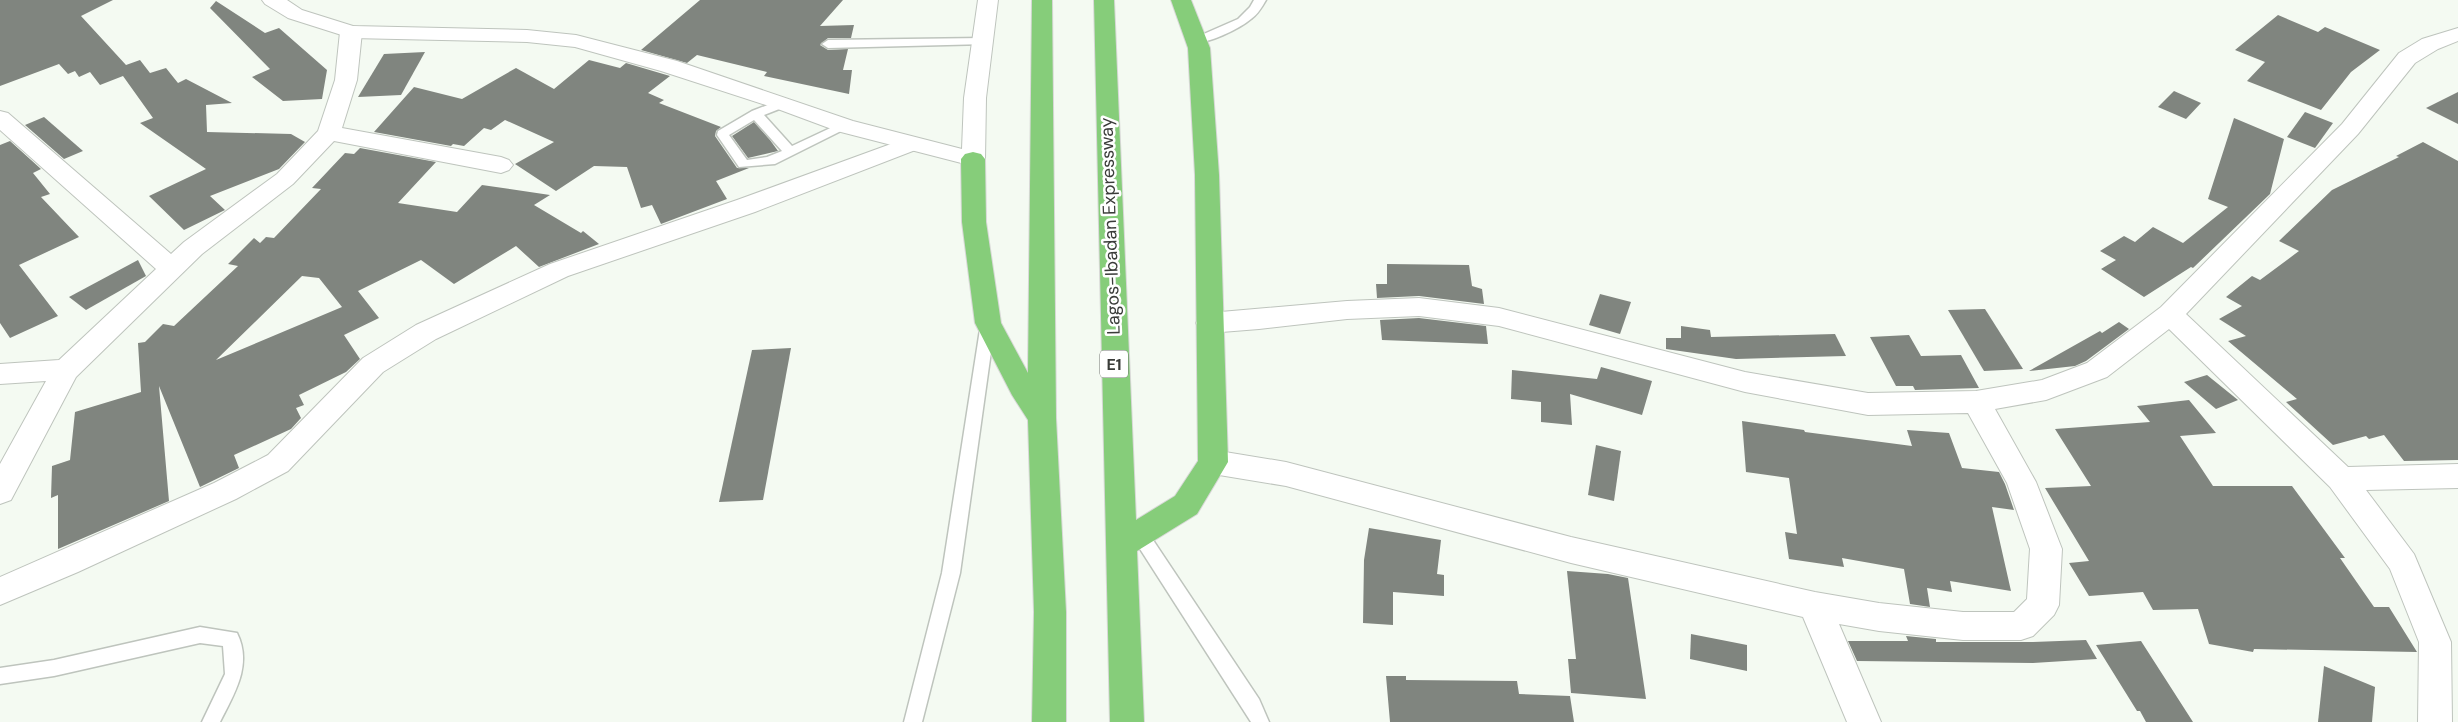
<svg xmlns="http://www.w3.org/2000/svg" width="2458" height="722" font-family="'DM Sans',sans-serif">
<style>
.building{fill:#80857f;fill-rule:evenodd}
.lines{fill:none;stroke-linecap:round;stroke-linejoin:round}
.service-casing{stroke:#bec4bd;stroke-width:3}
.minor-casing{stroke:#bec4bd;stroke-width:2}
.tertiary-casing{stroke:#bec4bd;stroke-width:2}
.motorway-casing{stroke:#d8d8d7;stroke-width:2}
.service{fill:#fff;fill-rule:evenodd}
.minor{fill:#fff;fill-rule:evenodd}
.tertiary{fill:#fff;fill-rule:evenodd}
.motorway{fill:#86cd7a;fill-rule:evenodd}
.labels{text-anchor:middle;stroke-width:5;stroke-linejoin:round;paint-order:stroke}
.shield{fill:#fff;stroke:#757674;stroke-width:1}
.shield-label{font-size:16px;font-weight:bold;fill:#3a3c39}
.street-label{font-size:18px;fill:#3a3c39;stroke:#fff}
</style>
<rect width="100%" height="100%" fill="#f4faf2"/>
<g class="building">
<polygon points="0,0 113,0 81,16 126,65 140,60 150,73 166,68 178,83 186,79 232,103 206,105 207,132 291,134 305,142 279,169 210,196 225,210 184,230 149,196 206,169 140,123 153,118 123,76 100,85 90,72 79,77 75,71 68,74 59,64 0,86"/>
<polygon points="700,0 843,0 820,26 854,25 851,38 828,38 820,45 828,50 848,49 843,70 852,70 849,94 764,76 767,72 697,55 687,63 641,50"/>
<polygon points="216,1 265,33 279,28 327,70 322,99 283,101 252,77 270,69 210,8"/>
<polygon points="2278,15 2318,32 2325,27 2380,50 2351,72 2321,110 2247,81 2265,62 2235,50"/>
<polygon points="425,52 401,95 358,97 384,54"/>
<polygon points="589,60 620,68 626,63 670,76 648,93 664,100 659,103 721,127 716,131 715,136 737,168 749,168 716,181 727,199 661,224 652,205 641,208 627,167 594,166 556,191 515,164 554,142 505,120 491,130 484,128 464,146 453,144 451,146 374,132 414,87 462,99 516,68 554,89"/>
<polygon points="2174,91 2201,103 2186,119 2158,107"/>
<polygon points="2458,92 2458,124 2426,108"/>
<polygon points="2305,112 2333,123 2315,148 2287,137"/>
<polygon points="44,117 83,151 64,159 25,125"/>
<polygon points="2234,118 2284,139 2270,194 2193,268 2191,267 2144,297 2101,269 2116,260 2100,251 2124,236 2135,242 2153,227 2183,243 2228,207 2208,199"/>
<polygon points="754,122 770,140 778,151 748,158 732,136"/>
<polygon points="10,141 41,169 33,173 50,194 41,197 79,237 19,265 58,316 10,338 0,323 0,145"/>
<polygon points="2423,142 2458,161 2458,460 2404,461 2384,435 2369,439 2366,436 2333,445 2286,402 2297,399 2228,341 2246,336 2219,319 2242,306 2226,297 2252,276 2260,280 2299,251 2279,241 2332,190 2399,157 2396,156"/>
<path d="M360,148L436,162L398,203L457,212L482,185L550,195L534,205L581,233L583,231L599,244L539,267L516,246L454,284L421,260L358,291L379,318L344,335L360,359L346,372L299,395L304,405L296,408L301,418L291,429L234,455L239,468L200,487L159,386L169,501L58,549V495L51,498L52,466L70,460L75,412L141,392L138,343L145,342L163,324L174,326L238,266L228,264L254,238L260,243L266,237L274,238L321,189L312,188L345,153L354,154ZM302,276L319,278L342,307L216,360Z"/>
<polygon points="138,260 146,276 86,310 69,297"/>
<polygon points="1387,264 1469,265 1472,286 1482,289 1484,304 1419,296 1377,298 1376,284 1387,284"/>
<polygon points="1600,294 1631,302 1620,334 1589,325"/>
<polygon points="1985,309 2023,369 1984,371 1948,310"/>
<polygon points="1419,318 1486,326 1488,344 1382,340 1380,320"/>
<polygon points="2119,322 2129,329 2086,361 2075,366 2029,371 2100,331 2102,333"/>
<polygon points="1681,326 1710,330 1711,337 1835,334 1846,356 1736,359 1666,349 1666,338 1681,338"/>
<polygon points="1909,335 1921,356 1961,355 1979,388 1915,390 1913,386 1896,386 1870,337"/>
<polygon points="791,348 763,500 719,502 752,350"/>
<polygon points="1601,367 1652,381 1642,415 1570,394 1572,425 1541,422 1541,402 1511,399 1512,370 1597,379"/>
<polygon points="2207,375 2238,400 2216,409 2184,382"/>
<polygon points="2189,400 2216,433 2180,436 2213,486 2292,486 2345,558 2340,558 2374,607 2389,607 2417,652 2254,649 2253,652 2209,644 2198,609 2153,610 2143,592 2089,596 2069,563 2089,561 2045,488 2091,486 2055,429 2150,422 2137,406"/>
<polygon points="1742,421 1804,430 1805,432 1912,446 1907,430 1949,433 1962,468 1999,472 2005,484 2014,510 1992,507 2011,591 1950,581 1952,592 1927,588 1930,607 1910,604 1904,569 1842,558 1844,567 1789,559 1785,532 1797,534 1789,478 1746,472"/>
<polygon points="1596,445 1621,451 1614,501 1588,495"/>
<polygon points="1369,528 1441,540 1437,574 1444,575 1444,596 1393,592 1393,625 1363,623 1364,560"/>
<polygon points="1567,571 1608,574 1628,578 1646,699 1571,693 1568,659 1576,659"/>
<polygon points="1691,634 1747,645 1747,671 1690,659"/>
<polygon points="1906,636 1936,639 1936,642 2033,642 2086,640 2097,659 2033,663 1857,661 1848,641 1908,641"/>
<polygon points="2141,641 2193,722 2146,722 2140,711 2137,711 2096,645"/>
<polygon points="2324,666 2375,687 2372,722 2318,722"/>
<polygon points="1386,676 1406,676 1406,680 1517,681 1519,694 1570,696 1574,722 1390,722"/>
</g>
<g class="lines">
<defs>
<g id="service">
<path d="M1254,0H1266C1262,7 1258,14 1251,19C1241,28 1205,46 1192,42L1190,40L1238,19L1250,7Z"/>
<polygon points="983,38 987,40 987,44 828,48 822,44 828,40"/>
<path d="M783,99L787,100L789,103L787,106L764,115L792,146L841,123L845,122L851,126L775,164L739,167L717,135L718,131L752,111ZM754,120L782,151L767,157L747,160L729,135Z"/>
<polygon points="988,318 993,319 995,323 960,573 922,722 904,722 942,573 981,323 983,319"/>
<polygon points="1139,526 1145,528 1259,699 1269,722 1251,722 1133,538 1131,533 1133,528"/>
<path d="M200,627L237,633C253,665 234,694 220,722H202L225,674L223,646L200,643L54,676L0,684V668L54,660Z"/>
</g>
<g id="minor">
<polygon points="351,26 359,27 362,32 357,80 342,128 501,157 509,160 513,165 509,170 501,173 334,141 293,184 202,254 76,377 11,500 0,504 0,464 46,381 0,384 0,364 59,360 156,269 0,130 0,111 8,113 171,254 184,242 277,174 318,131 335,80 340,32 343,27"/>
<polygon points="2458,28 2458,41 2438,49 2415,63 2358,134 2186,314 2348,467 2458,464 2458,488 2366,490 2414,554 2451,642 2452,722 2418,722 2419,642 2390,569 2330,487 2169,329 2107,377 2046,400 1995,409 2036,482 2062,549 2059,605 2054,615 2033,636 2021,640 1963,640 1879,631 1839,624 1881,722 1847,722 1803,617 1571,563 1286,486 1213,474 1203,470 1198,462 1203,454 1213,450 1286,462 1571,537 1815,592 1879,603 1963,612 2014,612 2027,599 2030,549 2007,483 1968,413 1868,415 1745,392 1499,326 1419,316 1347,319 1259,329 1209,333 1200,330 1196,323 1200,316 1209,313 1347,301 1419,298 1499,308 1745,372 1868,393 1976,391 2042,380 2087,363 2161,307 2342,124 2399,53 2422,39"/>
<polygon points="910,137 918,139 922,144 918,149 755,212 568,276 436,339 383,372 288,471 236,499 78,572 0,605 0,577 214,483 268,455 363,358 416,325 550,264 737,200"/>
</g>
<polygon id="tertiary" points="262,0 287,0 302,10 353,26 527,30 576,35 677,61 853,121 962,149 964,98 978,0 998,0 986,98 985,159 981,164 973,166 837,131 775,108 661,71 575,47 527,42 351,38 288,18 265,4"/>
<g id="motorway">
<polygon points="1032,0 1052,0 1056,418 1066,612 1066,722 1032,722 1034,612 1028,420 1012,395 975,323 962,222 961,159 965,154 973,152 981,154 985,159 986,222 1001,323 1028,373"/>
<polygon points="1094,0 1114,0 1136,520 1175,496 1198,461 1195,175 1188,48 1171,0 1191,0 1210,48 1219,175 1228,462 1197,514 1137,551 1144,722 1110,722"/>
</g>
</defs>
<use href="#service" class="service-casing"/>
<use href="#minor" class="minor-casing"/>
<use href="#tertiary" class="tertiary-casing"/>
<use href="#motorway" class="motorway-casing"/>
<use href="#service" class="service"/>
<use href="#minor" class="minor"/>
<use href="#tertiary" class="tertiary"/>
<use href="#motorway" class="motorway"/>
</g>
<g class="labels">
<rect class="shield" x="1100" y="350.5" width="28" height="27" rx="4"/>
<g class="shield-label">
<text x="1114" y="370">E1</text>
</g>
<g class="street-label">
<text transform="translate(1110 226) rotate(-92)" y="6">Lagos-Ibadan Expressway</text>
</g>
</g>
</svg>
